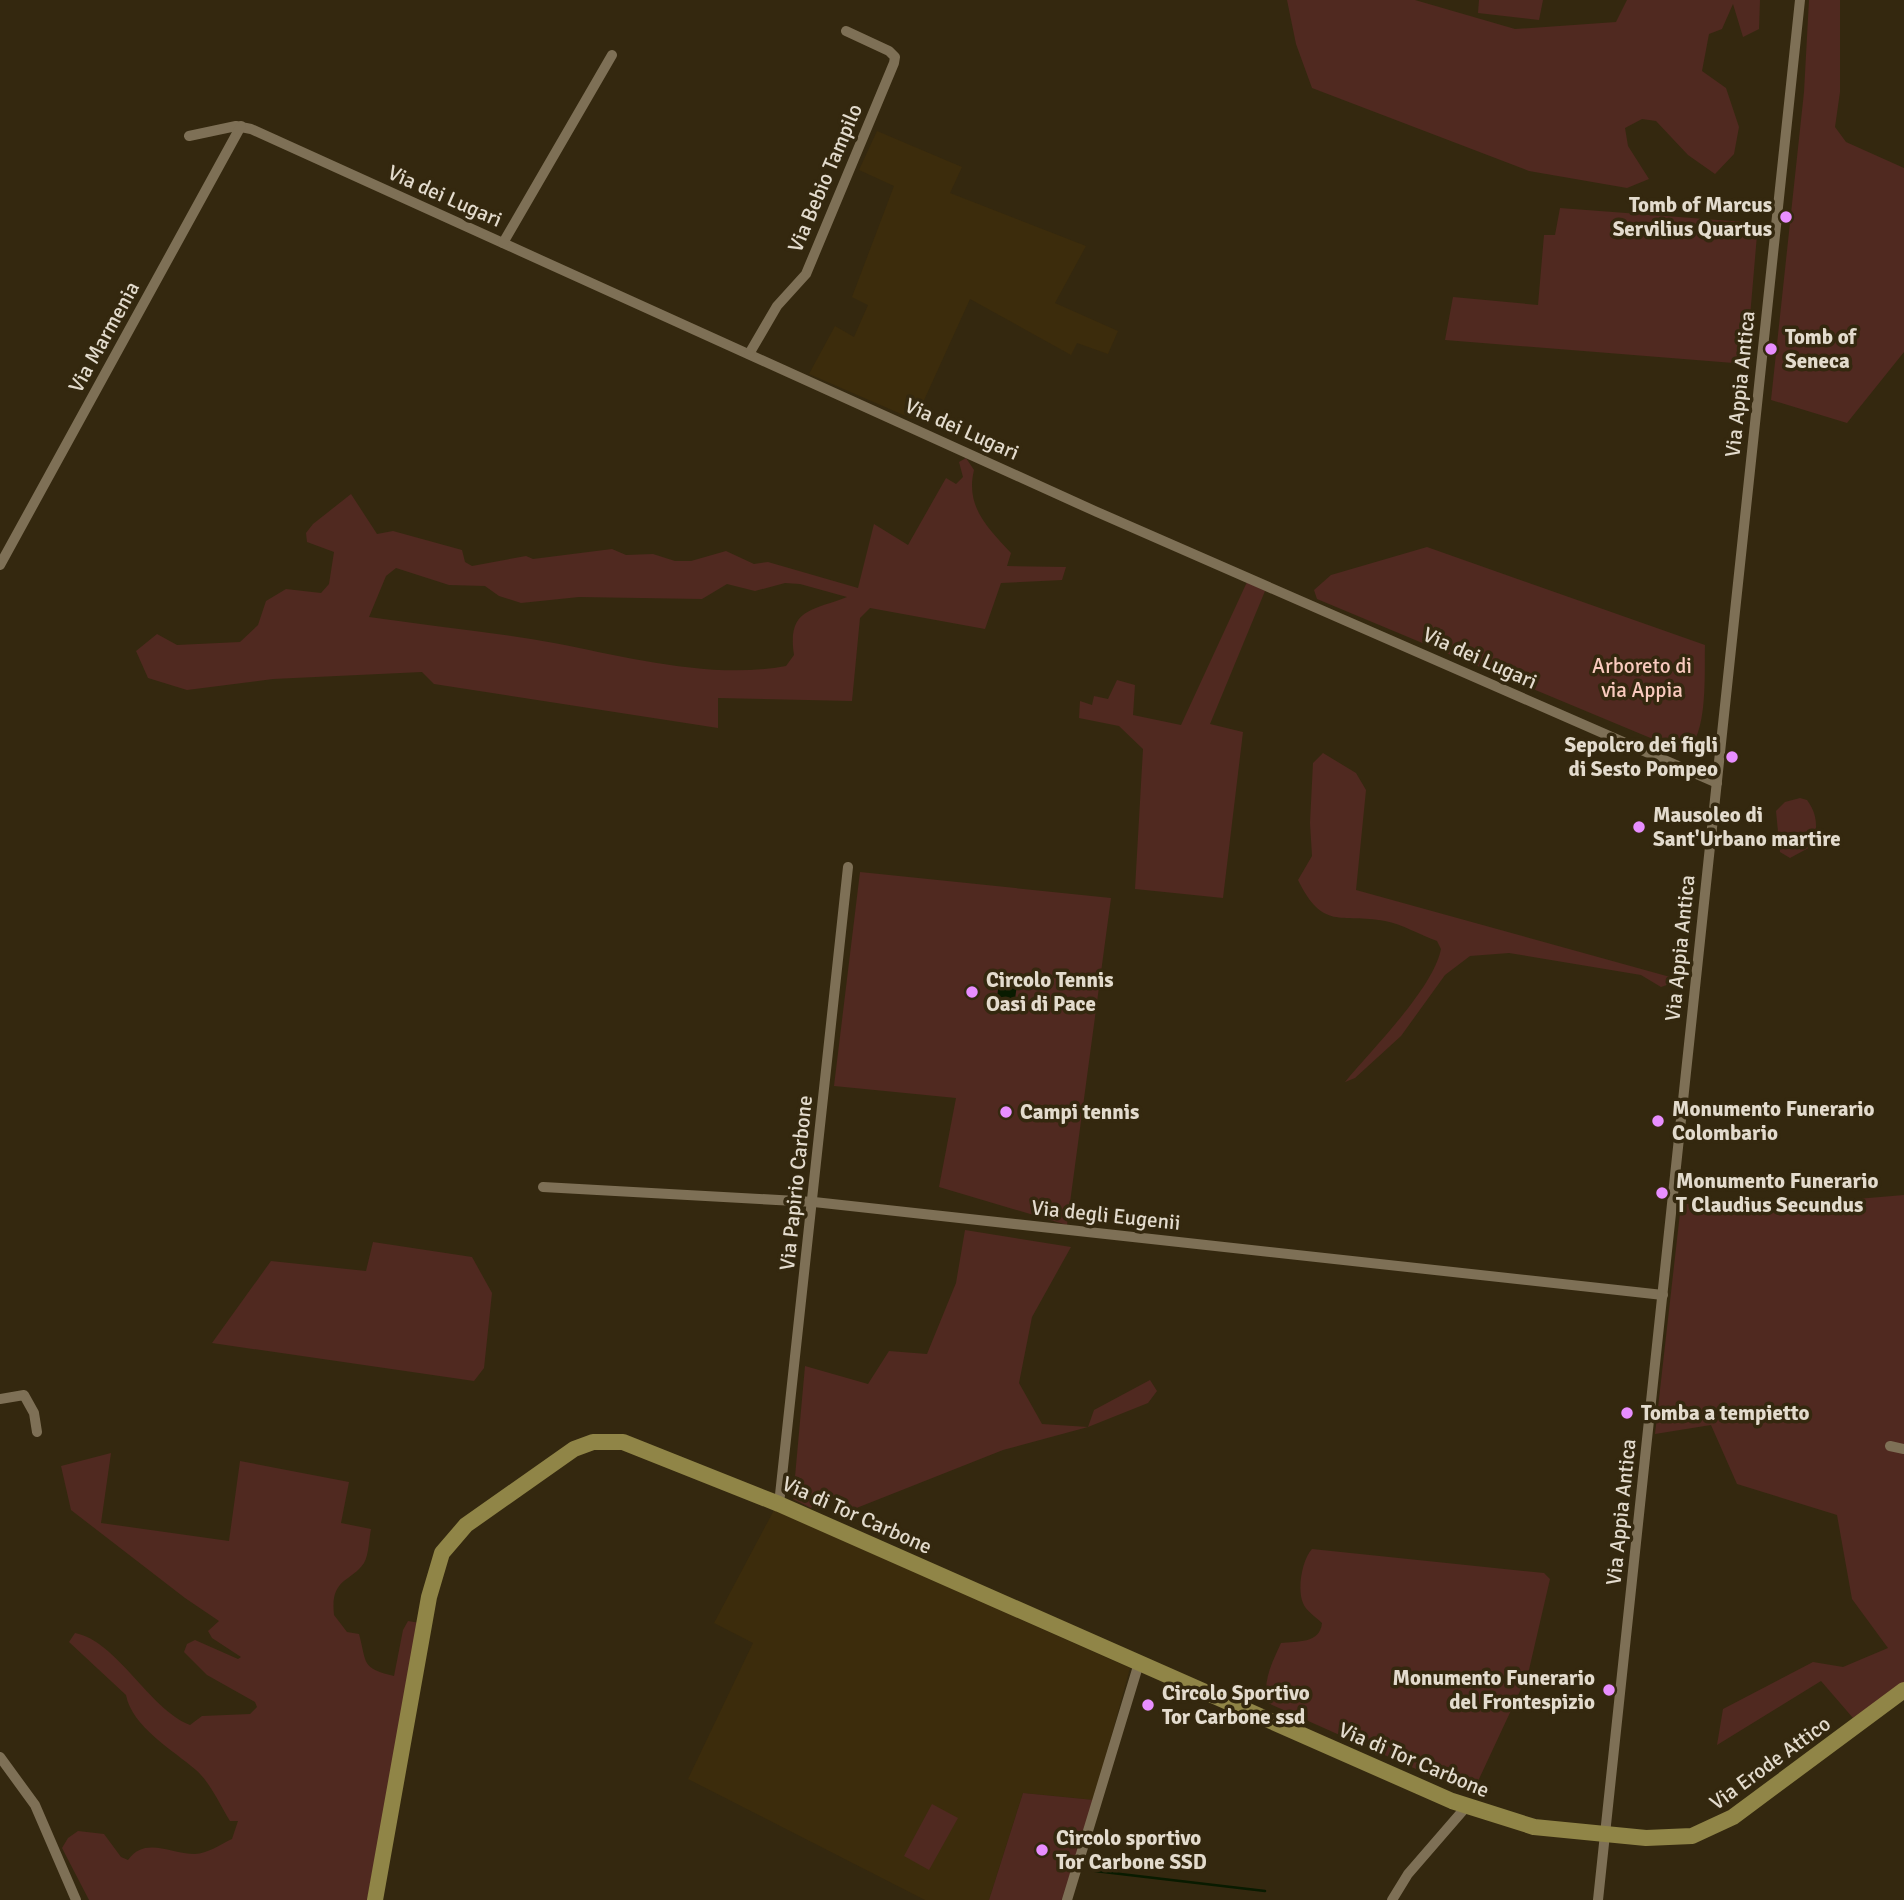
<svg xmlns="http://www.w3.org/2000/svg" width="1904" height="1900" font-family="Signika,sans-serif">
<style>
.built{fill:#3c2c0c}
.green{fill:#502920;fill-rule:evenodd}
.water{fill:#091b00}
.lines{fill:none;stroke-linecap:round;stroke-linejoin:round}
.stream{stroke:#091b00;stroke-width:2.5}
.minor{stroke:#7e7056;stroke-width:10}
.secondary{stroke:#908547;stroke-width:16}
.poi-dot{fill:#e88eff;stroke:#34280f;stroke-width:2.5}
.labels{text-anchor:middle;stroke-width:7;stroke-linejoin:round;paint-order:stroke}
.street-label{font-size:21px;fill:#e3dbcd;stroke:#34280f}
.poi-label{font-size:21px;font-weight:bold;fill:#e3dbcd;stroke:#34280f;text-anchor:start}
.park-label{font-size:21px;fill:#f9cabe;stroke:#34280f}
</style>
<rect width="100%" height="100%" fill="#34280f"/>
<g class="built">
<polygon points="877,131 962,167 950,193 1086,246 1055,303 1118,331 1108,354 1077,343 1071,355 970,299 915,420 809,374 835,326 854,337 868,305 852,297 894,186 859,170"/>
<polygon points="774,1510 1130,1668 1094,1800 1023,1793 989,1900 925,1900 688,1779 753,1643 714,1623"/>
</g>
<g class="green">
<polygon points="1287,0 1415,0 1515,29 1616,22 1627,0 1760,0 1759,29 1743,37 1733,4 1722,29 1709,34 1702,71 1726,88 1739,127 1734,154 1715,174 1688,155 1656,121 1642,119 1625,128 1628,146 1649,179 1627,188 1529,171 1312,88 1296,44"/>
<polygon points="1479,0 1543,0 1539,20 1478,13"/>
<polygon points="1809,0 1840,0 1840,92 1835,127 1846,142 1904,168 1904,352 1847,423 1771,400 1804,92"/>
<polygon points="1560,208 1758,223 1746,364 1445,340 1453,297 1538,305 1544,235 1555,235"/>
<path d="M966,458L974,470C965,507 988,528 1011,553L1007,566L1066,567L1062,580L1001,583L985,629L870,608L860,618L852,701L718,698V728L434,684L422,672L273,679L187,690L148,678L136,651L157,634L177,645L240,642L258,625L266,601L286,589L321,593L329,584L334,552L307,542L306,533L313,524L351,494L377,534L393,531L462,550L465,562L472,566L526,556L533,559L612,549L626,555L653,554L675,561H691L726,551L754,564L768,562L858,588L874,524L908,545L946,478L956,484L963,477L959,462ZM396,568L449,585L485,586L499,596L521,603L579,597L702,599L727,584L755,591L785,583L800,584L847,597C811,611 787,609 794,655L786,666C712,680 627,657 554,643C493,632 430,626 369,617L386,576Z"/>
<path d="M1427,547L1705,645C1704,671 1709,739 1684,752L1317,599L1314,590L1331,575Z"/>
<polygon points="1247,582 1265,591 1210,724 1243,732 1223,898 1135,889 1143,749 1119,726 1079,718 1080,701 1092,705 1094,696 1108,699 1117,680 1135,685 1133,715 1181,725"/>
<path d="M1323,753L1356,773L1366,790L1356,890L1681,980L1661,987L1641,975L1509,953L1470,956L1445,975L1401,1036L1355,1078L1345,1082C1372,1049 1433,989 1441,949L1437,941C1420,935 1402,924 1385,921C1340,913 1323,931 1298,880L1312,856L1310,823L1313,763Z"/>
<path d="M1800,798L1807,800C1818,815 1817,827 1814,845L1790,858L1780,852L1776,811L1785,802Z"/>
<polygon points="860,872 1111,898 1067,1225 939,1187 956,1098 834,1086"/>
<polygon points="1904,1195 1904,1683 1853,1718 1821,1681 1717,1745 1723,1709 1813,1662 1843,1667 1888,1648 1852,1599 1837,1515 1737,1484 1711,1425 1655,1434 1681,1204 1845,1200"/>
<polygon points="965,1230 1071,1247 1032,1317 1019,1383 1042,1424 1088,1427 1094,1410 1150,1380 1157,1391 1148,1403 1088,1427 1003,1450 854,1509 820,1495 811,1508 793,1499 805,1366 868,1384 889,1351 927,1354 956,1283"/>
<polygon points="373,1242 472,1257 492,1293 484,1368 474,1381 212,1343 271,1261 366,1271"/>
<path d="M111,1453L101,1523L229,1541L240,1461L349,1482L341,1523L371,1529C369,1538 369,1555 364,1563C350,1583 330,1578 334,1615L347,1632L359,1634C367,1664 361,1668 394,1676L403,1630L408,1621L420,1623L367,1900H89L62,1848L68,1838L78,1831L104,1834L121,1857L128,1860C145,1836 170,1854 195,1854C207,1854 221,1844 232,1839L238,1821H230C220,1805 210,1782 196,1770C173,1750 132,1727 126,1695L69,1642L75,1633C117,1641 149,1709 190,1725L202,1716L250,1714L257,1707L255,1702L207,1675L184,1652L187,1644L195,1640L238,1659L241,1657L212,1638L208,1631L219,1621L185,1598L71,1510L61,1466Z"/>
<path d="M1312,1549L1544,1573L1550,1579L1528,1674L1472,1794L1268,1703C1262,1681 1272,1663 1281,1643C1297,1641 1320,1644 1322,1623C1316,1617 1306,1611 1303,1603C1297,1589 1302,1560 1312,1549Z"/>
<polygon points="1023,1793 1094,1800 1063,1900 989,1900"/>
<polygon points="932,1804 958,1818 929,1870 904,1856"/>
</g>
<polygon class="water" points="1000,975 1018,977 1013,1014 995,1012"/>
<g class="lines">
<polyline class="stream" points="1095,1871 1265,1891"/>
<g class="minor">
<polyline points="189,136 236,126 251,129 1097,512 1717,783"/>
<polyline points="503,243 612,55"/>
<polyline points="749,354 777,306 806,274 894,63 895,57 889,51 846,31"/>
<polyline points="0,565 241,126"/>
<polyline points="543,1187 814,1202 1663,1295"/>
<polyline points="0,1399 24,1395 34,1413 37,1432"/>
<polyline points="1890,1446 1904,1449"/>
<polyline points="779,1504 848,867"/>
<polyline points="0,1757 35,1805 76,1900"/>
<polyline points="1067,1900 1139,1663"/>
<polyline points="1392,1900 1408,1874 1466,1807"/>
<polyline points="1598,1900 1800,0"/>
</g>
<polyline class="secondary" points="375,1900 429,1597 442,1553 466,1525 574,1449 593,1442 623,1442 779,1504 1452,1801 1534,1827 1646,1838 1692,1836 1733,1817 1904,1690"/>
</g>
<g class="poi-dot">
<circle cx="1786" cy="217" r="7"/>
<circle cx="1771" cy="349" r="7"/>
<circle cx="1732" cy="757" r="7"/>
<circle cx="1639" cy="827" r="7"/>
<circle cx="972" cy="992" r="7"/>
<circle cx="1006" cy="1112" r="7"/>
<circle cx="1658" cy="1121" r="7"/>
<circle cx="1662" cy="1193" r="7"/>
<circle cx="1627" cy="1413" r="7"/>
<circle cx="1609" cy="1690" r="7"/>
<circle cx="1148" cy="1705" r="7"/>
<circle cx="1042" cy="1850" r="7"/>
</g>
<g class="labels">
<g class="street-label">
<text transform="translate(825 178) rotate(-67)" y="7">Via Bebio Tampilo</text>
<text transform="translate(445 196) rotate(24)" y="7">Via dei Lugari</text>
<text transform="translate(104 337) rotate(-61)" y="7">Via Marmenia</text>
<text transform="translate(1740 384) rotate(-84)" y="7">Via Appia Antica</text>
<text transform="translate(962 429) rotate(24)" y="7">Via dei Lugari</text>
<text transform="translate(1480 658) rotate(24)" y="7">Via dei Lugari</text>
<text transform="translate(1680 948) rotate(-84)" y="7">Via Appia Antica</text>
<text transform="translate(796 1183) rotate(-84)" y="7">Via Papirio Carbone</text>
<text transform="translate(1106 1215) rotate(6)" y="7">Via degli Eugenii</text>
<text transform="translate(1621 1512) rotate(-84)" y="7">Via Appia Antica</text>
<text transform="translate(857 1515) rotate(24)" y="7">Via di Tor Carbone</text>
<text transform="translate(1414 1760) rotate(23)" y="7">Via di Tor Carbone</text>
<text transform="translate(1770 1763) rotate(-36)" y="7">Via Erode Attico</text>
</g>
<g class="poi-label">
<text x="1772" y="212" text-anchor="end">Tomb of Marcus<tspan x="1772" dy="24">Servilius Quartus</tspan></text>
<text x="1785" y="344">Tomb of<tspan x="1785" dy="24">Seneca</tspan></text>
<text x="1718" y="752" text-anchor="end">Sepolcro dei figli<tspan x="1718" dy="24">di Sesto Pompeo</tspan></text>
<text x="1653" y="822">Mausoleo di<tspan x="1653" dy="24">Sant'Urbano martire</tspan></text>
<text x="986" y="987">Circolo Tennis<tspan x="986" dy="24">Oasi di Pace</tspan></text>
<text x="1672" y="1116">Monumento Funerario<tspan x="1672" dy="24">Colombario</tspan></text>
<text x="1020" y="1119">Campi tennis</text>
<text x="1676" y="1188">Monumento Funerario<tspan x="1676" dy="24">T Claudius Secundus</tspan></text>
<text x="1641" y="1420">Tomba a tempietto</text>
<text x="1595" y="1685" text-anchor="end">Monumento Funerario<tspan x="1595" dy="24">del Frontespizio</tspan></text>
<text x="1162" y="1700">Circolo Sportivo<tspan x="1162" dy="24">Tor Carbone ssd</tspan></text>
<text x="1056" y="1845">Circolo sportivo<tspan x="1056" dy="24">Tor Carbone SSD</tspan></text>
</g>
<g class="park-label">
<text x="1642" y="673">Arboreto di<tspan x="1642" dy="24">via Appia</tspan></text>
</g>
</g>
</svg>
